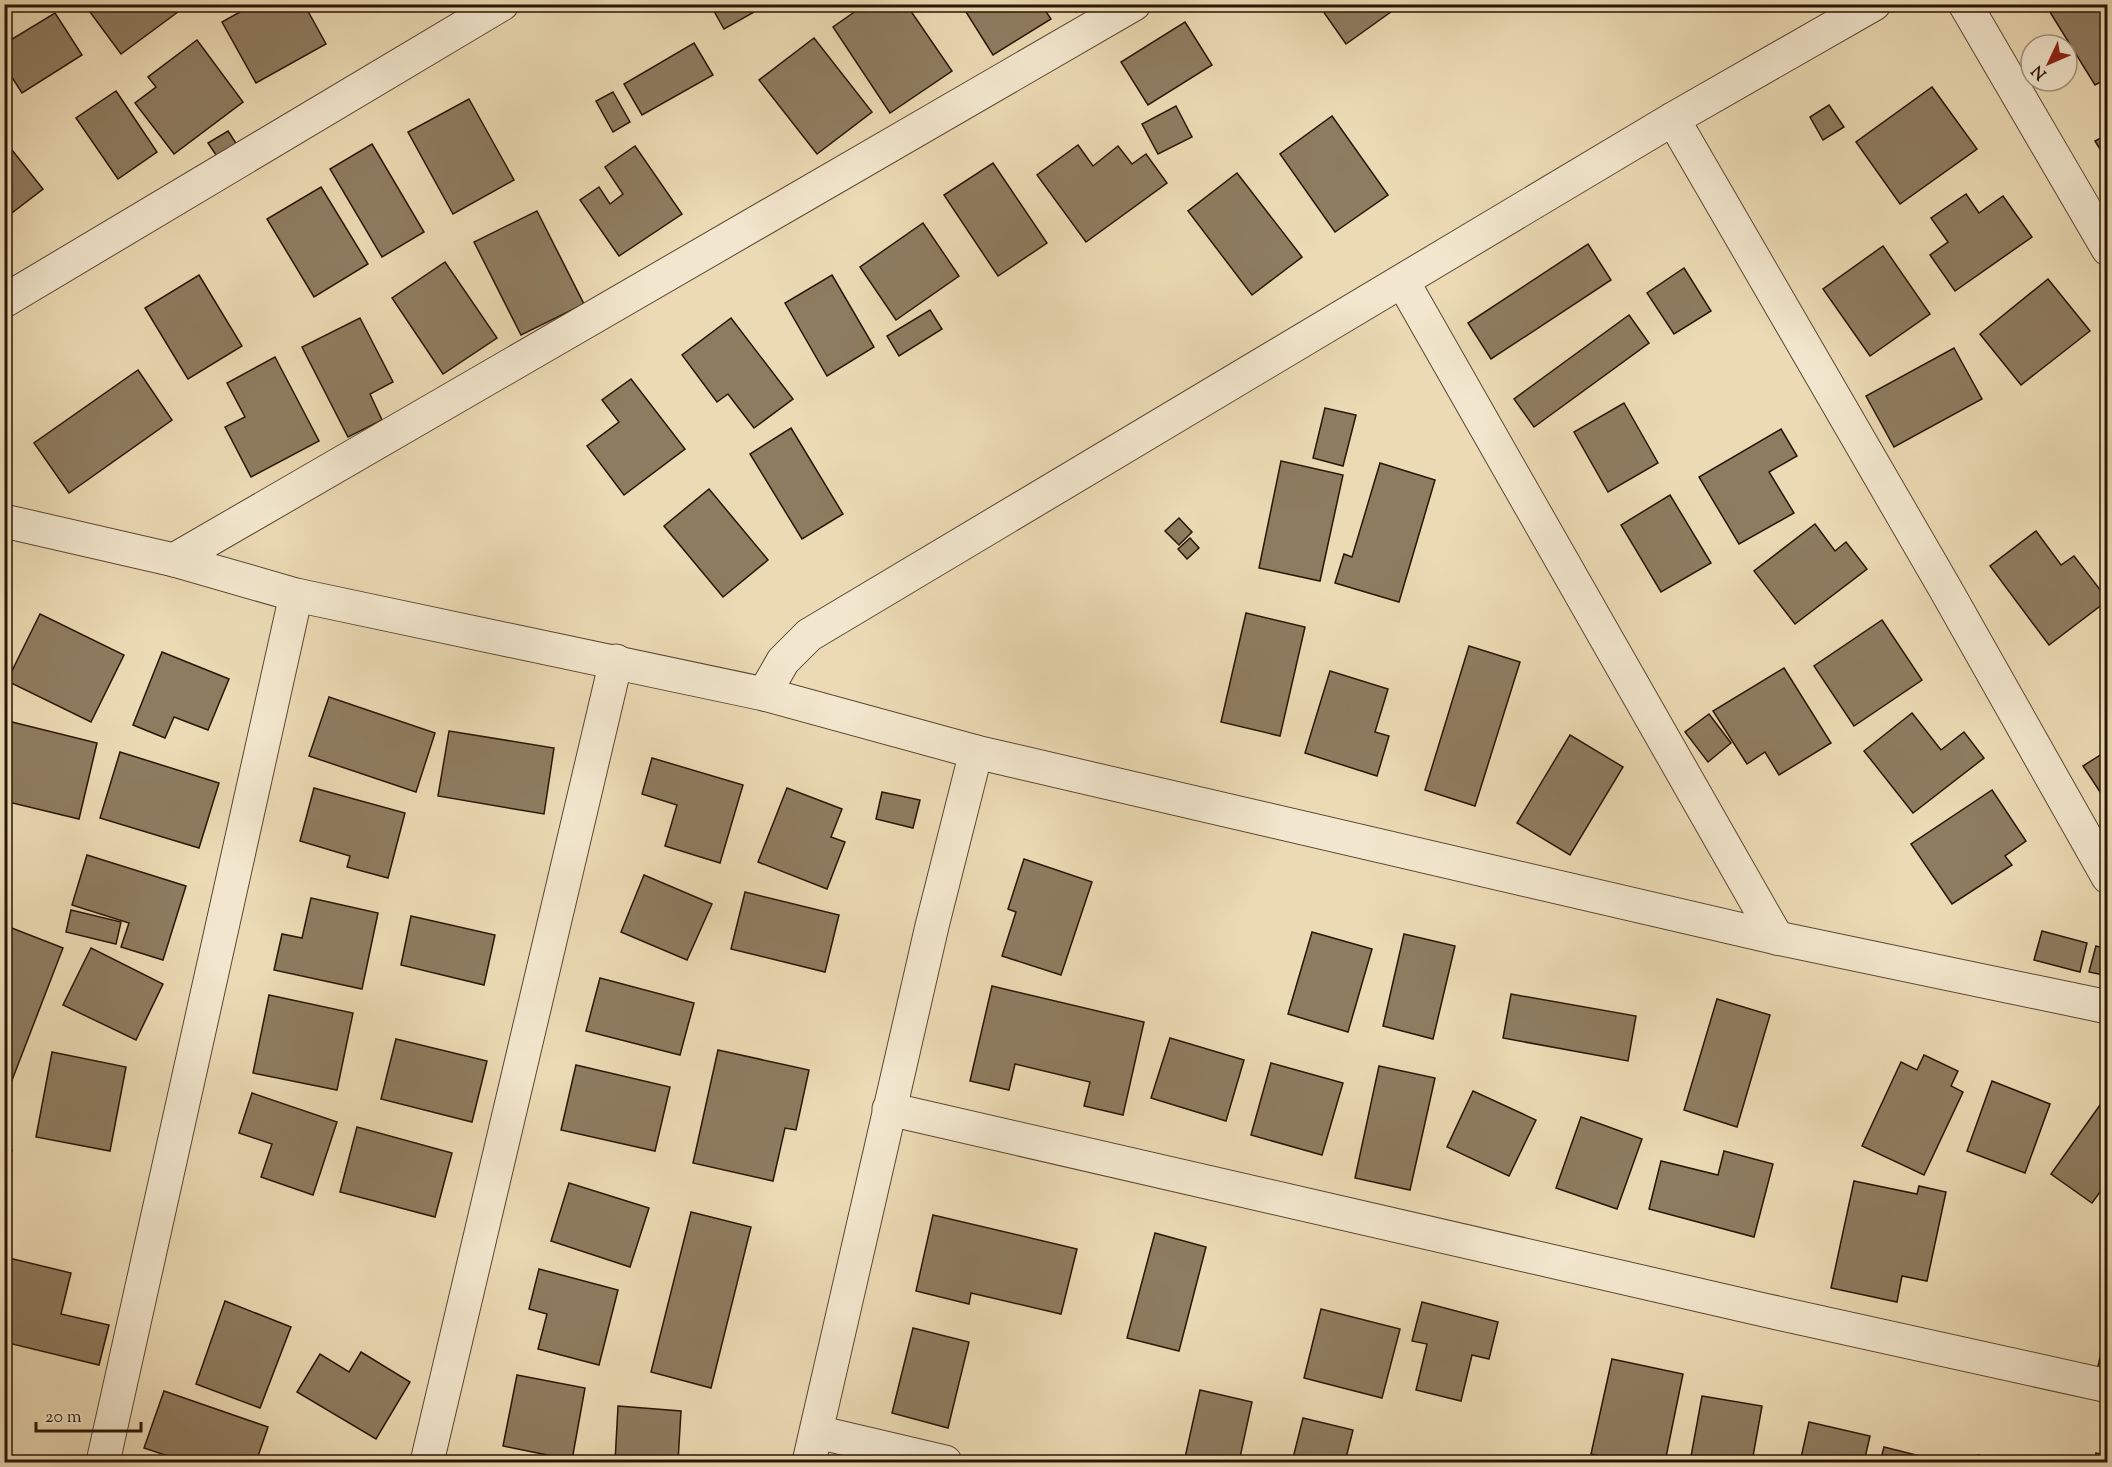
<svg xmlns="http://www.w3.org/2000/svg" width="2112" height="1467" font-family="'Sorts Mill Goudy',serif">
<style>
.building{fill:#8e7c60;stroke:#291605;stroke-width:1.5}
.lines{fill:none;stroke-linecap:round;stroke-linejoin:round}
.minor-casing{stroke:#5a4731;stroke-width:35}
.minor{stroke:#f2e7ce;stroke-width:33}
</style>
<rect width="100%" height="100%" fill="#ebdab4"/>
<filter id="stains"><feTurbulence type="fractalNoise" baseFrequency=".00333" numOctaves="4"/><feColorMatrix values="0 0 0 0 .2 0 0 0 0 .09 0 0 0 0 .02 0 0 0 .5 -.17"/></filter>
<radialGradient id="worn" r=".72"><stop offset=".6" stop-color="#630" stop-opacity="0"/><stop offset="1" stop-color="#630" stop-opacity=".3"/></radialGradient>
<g class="building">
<polygon points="93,4 184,4 186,6 121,54 87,8"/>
<polygon points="254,4 304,4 326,44 256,83 222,22"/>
<polygon points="710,4 768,4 724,29"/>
<polygon points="866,4 906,4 952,71 890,113 833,27"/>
<polygon points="961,4 1041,4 1051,19 993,55"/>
<polygon points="1071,4 1088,4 1076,12"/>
<polygon points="1318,4 1402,4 1346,44"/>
<polygon points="2045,4 2108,4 2108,78 2095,85"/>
<polygon points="55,13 82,55 22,93 4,65 4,44"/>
<polygon points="1185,22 1212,65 1148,105 1121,62"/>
<polygon points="814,38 872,112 817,154 759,80"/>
<polygon points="197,40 243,102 174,154 135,103 156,87 148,77"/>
<polygon points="694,43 713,75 642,115 624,84"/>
<polygon points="1932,87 1977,149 1900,204 1856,142"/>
<polygon points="116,91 157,152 118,179 76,118"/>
<polygon points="613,92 630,122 613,132 596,101"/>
<polygon points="469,99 514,180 453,214 408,132"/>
<polygon points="1829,105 1844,127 1823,140 1810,117"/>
<polygon points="1176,106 1192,137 1158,154 1142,124"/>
<polygon points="1332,116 1388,195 1335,232 1280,154"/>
<polygon points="228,131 243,154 224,167 208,143"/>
<polygon points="2108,134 2108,162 2095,141"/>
<polygon points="372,144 424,232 382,257 330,169"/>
<polygon points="8,145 43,189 4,219 4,148"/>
<polygon points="1078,145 1093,166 1118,146 1132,164 1146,154 1167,183 1086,242 1037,175"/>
<polygon points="635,146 682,214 619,256 580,200 599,187 610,204 623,194 605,167"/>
<polygon points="993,163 1047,243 998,276 944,195"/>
<polygon points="1237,173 1302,257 1252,295 1188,211"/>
<polygon points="321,187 368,264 314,297 267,219"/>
<polygon points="1966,194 1979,213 2003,196 2032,237 1955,291 1930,255 1948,242 1931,218"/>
<polygon points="537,211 584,304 521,335 474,242"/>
<polygon points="923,223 959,276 896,320 860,267"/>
<polygon points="1588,244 1611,280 1491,359 1468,323"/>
<polygon points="1883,246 1930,314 1870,356 1823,289"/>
<polygon points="445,262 497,338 443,374 392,298"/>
<polygon points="1684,268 1711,311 1674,334 1647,293"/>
<polygon points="199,275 242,346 188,379 145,308"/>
<polygon points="832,275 874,347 827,376 785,303"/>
<polygon points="2048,279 2090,331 2021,385 1980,334"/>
<polygon points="930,310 942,329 899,356 887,336"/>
<polygon points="1629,315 1649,343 1534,427 1514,399"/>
<polygon points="360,318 393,382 370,394 382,420 348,437 302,347"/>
<polygon points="731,318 793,399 754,428 728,394 717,402 682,355"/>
<polygon points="1954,348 1982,399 1894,447 1866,396"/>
<polygon points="275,357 319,441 251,477 225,427 245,417 227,383"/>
<polygon points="138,370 172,420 69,493 34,443"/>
<polygon points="631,379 685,449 624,495 587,446 619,422 602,400"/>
<polygon points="1624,403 1658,463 1608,492 1574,432"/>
<polygon points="1325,408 1356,415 1343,466 1313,458"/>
<polygon points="791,428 843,514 802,539 750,454"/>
<polygon points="1781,429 1797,456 1769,472 1794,513 1739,544 1699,477"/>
<polygon points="1281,461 1343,475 1320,581 1259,568"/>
<polygon points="1380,463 1435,480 1399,602 1335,583 1344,554 1352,557"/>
<polygon points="709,489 768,560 723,597 664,526"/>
<polygon points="1670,495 1711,563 1661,592 1621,525"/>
<polygon points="1179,518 1192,532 1179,545 1165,531"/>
<polygon points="1815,524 1835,551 1846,542 1867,569 1795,624 1754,571"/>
<polygon points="2036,531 2061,565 2074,556 2108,600 2049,645 1990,566"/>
<polygon points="1190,538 1199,548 1187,559 1178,549"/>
<polygon points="1246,613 1305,627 1280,736 1221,722"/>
<polygon points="40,614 124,655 91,722 7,681"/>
<polygon points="1882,620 1922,680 1854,726 1814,666"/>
<polygon points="1469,646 1520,662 1475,806 1425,790"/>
<polygon points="162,652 229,679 208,730 174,717 165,738 133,725"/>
<polygon points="1784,668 1831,743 1779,775 1765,752 1747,764 1713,711"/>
<polygon points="1330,671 1388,689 1375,732 1389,736 1377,776 1305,753"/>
<polygon points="329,697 435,733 416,792 309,756"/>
<polygon points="1912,713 1941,750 1964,732 1984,758 1913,813 1864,751"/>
<polygon points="1709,714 1731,743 1708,762 1685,732"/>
<polygon points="8,721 97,743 79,819 4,801 4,735"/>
<polygon points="449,731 554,748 544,814 438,796"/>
<polygon points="1570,735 1623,767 1570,855 1517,823"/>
<polygon points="2108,750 2108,804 2083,766"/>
<polygon points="120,752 219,783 199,848 100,818"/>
<polygon points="652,758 743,785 720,863 665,846 677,805 642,794"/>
<polygon points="314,788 405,813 388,878 347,867 350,856 300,841"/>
<polygon points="787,788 842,809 831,837 845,842 827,889 758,862"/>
<polygon points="1992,790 2026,841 2005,856 2012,865 1952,904 1911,844"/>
<polygon points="882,792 920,800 913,828 876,819"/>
<polygon points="87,855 186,886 163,960 121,947 129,923 72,905"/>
<polygon points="1024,859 1092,882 1061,975 1002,956 1016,912 1008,909"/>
<polygon points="644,875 712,904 687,960 621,932"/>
<polygon points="745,892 839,915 825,972 731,949"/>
<polygon points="311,898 378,913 362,989 274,970 282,934 302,938"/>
<polygon points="71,910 121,922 116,944 66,932"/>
<polygon points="411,916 495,935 484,985 401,965"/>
<polygon points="4,925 63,948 4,1101"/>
<polygon points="2042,931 2087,943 2080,972 2034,960"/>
<polygon points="1312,932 1372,949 1348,1032 1288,1014"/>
<polygon points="1404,934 1455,946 1433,1039 1383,1026"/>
<polygon points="2096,946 2108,949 2108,976 2089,972"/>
<polygon points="91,948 163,984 136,1040 63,1005"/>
<polygon points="600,978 694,1003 680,1055 586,1031"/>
<polygon points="992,986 1144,1022 1123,1115 1084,1106 1090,1082 1015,1064 1009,1090 970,1081"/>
<polygon points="1511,994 1636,1016 1628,1061 1503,1038"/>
<polygon points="269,995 353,1013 337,1090 253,1073"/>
<polygon points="1717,999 1770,1015 1737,1127 1684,1110"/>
<polygon points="1170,1038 1244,1060 1226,1121 1151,1098"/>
<polygon points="396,1039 487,1061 472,1122 381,1099"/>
<polygon points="718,1050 809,1070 796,1130 785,1128 773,1181 693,1163"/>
<polygon points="52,1052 126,1067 110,1151 36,1137"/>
<polygon points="1924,1055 1958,1071 1951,1086 1963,1092 1924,1175 1862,1146 1901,1062 1917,1070"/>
<polygon points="1271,1063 1343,1083 1322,1155 1251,1135"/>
<polygon points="576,1065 670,1087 655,1151 561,1130"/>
<polygon points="1379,1066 1435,1078 1410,1190 1355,1178"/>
<polygon points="1992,1081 2050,1104 2025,1173 1967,1151"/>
<polygon points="1473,1091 1536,1120 1509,1176 1447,1147"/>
<polygon points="252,1093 337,1122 313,1195 261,1177 272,1144 239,1133"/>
<polygon points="2105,1098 2108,1099 2108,1181 2092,1203 2051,1174"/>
<polygon points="1581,1117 1642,1139 1617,1209 1556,1188"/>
<polygon points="357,1127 452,1153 435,1217 340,1192"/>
<polygon points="4,1148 12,1150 4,1180"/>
<polygon points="1724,1151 1773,1164 1754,1237 1649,1209 1661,1161 1718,1175"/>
<polygon points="1854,1181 1917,1194 1919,1186 1946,1192 1927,1281 1902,1276 1897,1302 1831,1288"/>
<polygon points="569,1183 649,1208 630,1267 551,1241"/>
<polygon points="691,1212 751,1227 711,1388 651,1372"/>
<polygon points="933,1215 1077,1249 1061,1314 971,1293 969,1304 916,1291"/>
<polygon points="1155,1233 1206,1247 1179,1351 1127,1338"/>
<polygon points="9,1258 71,1273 61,1314 109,1325 99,1365 4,1342 4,1276"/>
<polygon points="539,1269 618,1290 599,1365 538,1349 547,1314 529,1309"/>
<polygon points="225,1301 291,1327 260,1408 196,1384"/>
<polygon points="1422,1302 1498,1322 1489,1359 1472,1355 1461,1401 1416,1390 1427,1344 1412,1341"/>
<polygon points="1321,1309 1400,1329 1382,1398 1304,1378"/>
<polygon points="913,1328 969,1342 948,1428 892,1413"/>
<polygon points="2103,1344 2108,1345 2108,1374 2097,1371"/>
<polygon points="361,1352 410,1382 376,1439 297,1392 320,1354 349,1372"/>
<polygon points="1612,1359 1683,1374 1665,1462 1629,1462 1591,1454"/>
<polygon points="517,1375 585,1388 572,1460 503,1446"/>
<polygon points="1200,1390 1252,1402 1239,1462 1184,1462"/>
<polygon points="164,1391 268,1427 256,1462 186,1462 144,1448"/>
<polygon points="1702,1396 1762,1406 1752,1462 1690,1462"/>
<polygon points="618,1406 681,1411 678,1462 615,1462"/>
<polygon points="1303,1418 1353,1430 1345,1462 1292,1462"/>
<polygon points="1809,1422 1870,1436 1864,1462 1800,1462"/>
<polygon points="1884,1447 1944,1462 1880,1462"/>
<polygon points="2096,1453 2108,1456 2108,1462 2094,1462"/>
<polygon points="1978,1455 2007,1462 1977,1462"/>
</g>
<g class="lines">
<defs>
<g id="minor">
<polyline points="1965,4 2108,249"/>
<polyline points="1673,119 1946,590 2108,877"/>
<polyline points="1403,282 1777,938"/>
<polyline points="4,301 502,4"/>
<polyline points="4,521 174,560 296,595 764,694 976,752 1777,938 2108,1007"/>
<polyline points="174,560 1134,4"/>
<polyline points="764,694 783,661 809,635 1673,119 1874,4"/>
<polyline points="889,1109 1764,1310 2108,1386"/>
<polyline points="817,1432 945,1462"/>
<polyline points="103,1462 296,595"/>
<polyline points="427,1462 616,661"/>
<polyline points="809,1462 932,926 976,752"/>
</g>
</defs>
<use href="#minor" class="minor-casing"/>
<use href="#minor" class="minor"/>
</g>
<rect width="2112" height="1467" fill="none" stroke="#ebdab4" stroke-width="24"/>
<rect x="6" y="6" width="2100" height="1455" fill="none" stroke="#291605" stroke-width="3"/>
<rect x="12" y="12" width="2088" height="1443" fill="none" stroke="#291605" stroke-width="1.5"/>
<g transform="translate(2049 63) rotate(226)"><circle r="28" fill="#f2e7ce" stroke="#a2937e" stroke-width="1.5"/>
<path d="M0-4.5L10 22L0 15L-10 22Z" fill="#8f2418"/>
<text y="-9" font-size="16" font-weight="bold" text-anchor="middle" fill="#291605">N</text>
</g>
<path d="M36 1422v9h105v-9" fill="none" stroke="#291605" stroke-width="3"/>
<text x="45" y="1422" font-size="18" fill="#291605" stroke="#f2e7ce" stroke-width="4.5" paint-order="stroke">20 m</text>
<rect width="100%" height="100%" filter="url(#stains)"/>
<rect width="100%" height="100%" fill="url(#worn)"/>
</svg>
